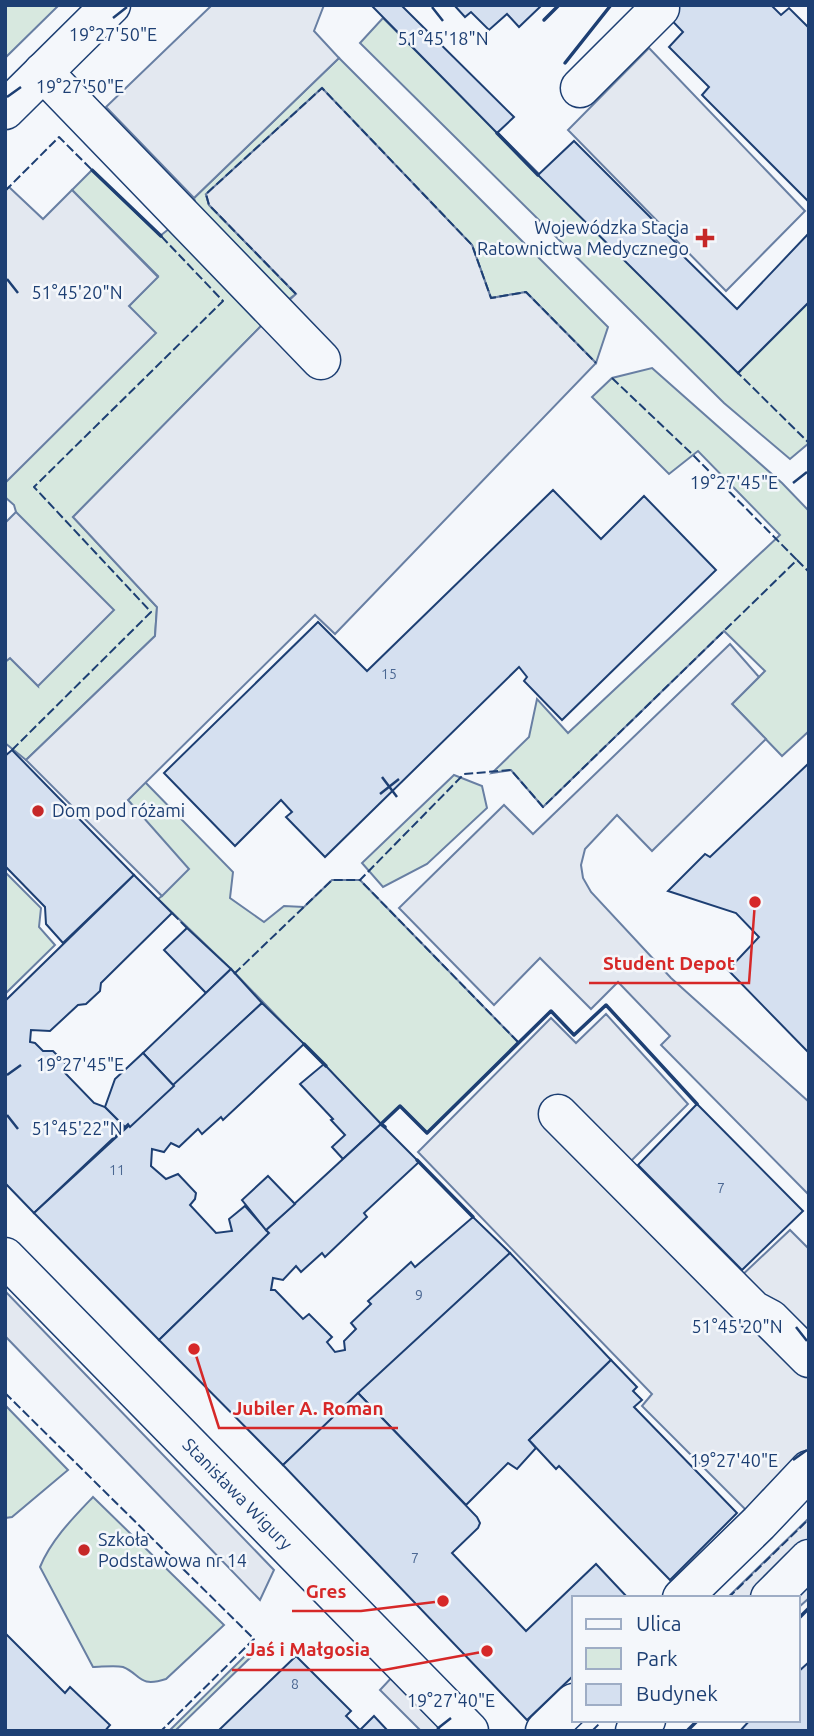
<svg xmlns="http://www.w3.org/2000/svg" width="814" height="1736" font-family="Ubuntu,sans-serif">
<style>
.green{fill:#d7e8df;stroke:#687fa3;stroke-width:2}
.parking{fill:#e3e8f0;stroke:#687fa3;stroke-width:2}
.building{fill:#d5e0f0;stroke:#1d3f73;stroke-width:2}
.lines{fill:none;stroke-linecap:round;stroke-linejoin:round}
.minor-casing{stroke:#1d3f73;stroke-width:41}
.minor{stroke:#f4f7fb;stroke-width:38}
.fence{stroke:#1d3f73;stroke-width:2;stroke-dasharray:9 3.5;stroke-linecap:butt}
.wall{stroke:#1d3f73;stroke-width:3.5}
.ticks{fill:none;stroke:#1d3f73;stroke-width:2.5}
.poi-dot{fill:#c62828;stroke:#f4f7fb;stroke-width:2.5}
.labels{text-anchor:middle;stroke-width:5;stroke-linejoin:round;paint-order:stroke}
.number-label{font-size:14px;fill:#4b6792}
.poi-label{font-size:18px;fill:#1d3f73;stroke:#f4f7fb;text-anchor:start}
.street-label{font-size:18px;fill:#1d3f73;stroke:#f4f7fb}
.ticks-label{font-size:18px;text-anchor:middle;fill:#1d3f73;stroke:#f4f7fb;stroke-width:5;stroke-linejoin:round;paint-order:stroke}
.leader{fill:none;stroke:#d62828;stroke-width:2.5}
.callout-dot{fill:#d62828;stroke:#f4f7fb;stroke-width:2.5}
.callout-label{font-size:19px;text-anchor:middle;font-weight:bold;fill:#d62828;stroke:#f4f7fb;stroke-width:5;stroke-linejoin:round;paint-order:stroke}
</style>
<rect width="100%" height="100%" fill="#f4f7fb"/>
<g class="green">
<polygon points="5,5 59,5 5,58"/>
<polygon points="383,18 738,373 809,302 809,443 790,459 724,403 360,43"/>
<polygon points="339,58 608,327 596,363 526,292 491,298 472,245 206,195 209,205 296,294 289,299 196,205 194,198"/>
<polygon points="92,170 160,236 170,228 263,324 73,517 157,607 155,636 26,760 5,743 5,662 10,658 38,686 16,512 14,505 5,497 5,483 129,306 158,276 72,190"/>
<polygon points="652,368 782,483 809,511 809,731 782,756 732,704 765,671 724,631 543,807 511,770 492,773 529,737 537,699 568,733 780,535 698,451 669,474 592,397 612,378"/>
<polygon points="454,775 482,786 487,808 427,864 383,887 362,863"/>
<polygon points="145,782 233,872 230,898 264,922 284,906 304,907 332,880 360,880 518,1042 427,1133 400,1106 381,1124 231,969 158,899 162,896 127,801"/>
<polygon points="5,872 41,908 39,927 55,945 5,994"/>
<polygon points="5,1405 68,1470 12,1517 5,1518"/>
<path d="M93,1497L224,1625L166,1679C138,1688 141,1674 123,1667C115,1665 101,1667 93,1667L40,1567C51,1540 73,1518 93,1497Z"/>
<polygon points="253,1648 256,1652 175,1731 169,1731"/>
</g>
<g class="parking">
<polygon points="212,5 324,5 314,31 339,58 194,198 106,107"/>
<polygon points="649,48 805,211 726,291 568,130"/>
<polygon points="322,88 472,245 491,298 526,292 596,363 335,634 315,615 128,800 189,869 162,896 26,760 155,636 157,607 73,517 263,324 296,294 209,205 206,194"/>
<polygon points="9,187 43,219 72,190 158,277 129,306 156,333 5,483 5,191"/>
<polygon points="16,512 114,610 38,686 10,658 5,662 5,523"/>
<polygon points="730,644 759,677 732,704 766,739 652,851 617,815 585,849 581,865 583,878 591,892 671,978 809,1102 809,1195 661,1045 670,1036 618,982 591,1009 540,958 494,1005 399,908 504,805 533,834"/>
<polygon points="606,1014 688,1104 626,1166 739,1278 790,1230 809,1249 809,1496 769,1533 642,1406 652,1394 418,1152 551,1018 576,1043"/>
<polygon points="5,1291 274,1570 260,1600 5,1336"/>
<polygon points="809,1518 809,1598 798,1608 798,1598 727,1598"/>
<polygon points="394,1675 449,1731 421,1731 380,1690"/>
</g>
<g class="building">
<polygon points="371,5 401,5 514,117 497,133"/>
<polygon points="454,5 542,5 519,27 507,14 489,30 471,12 465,17"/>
<polygon points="657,5 771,5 781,15 789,8 809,28 809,202 702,95 709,87 669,47 683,32"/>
<polygon points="574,141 676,243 674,247 737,309 809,233 809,302 738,373 538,175"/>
<polygon points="553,490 601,539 644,496 716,570 562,720 524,681 527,677 519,667 325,857 286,817 292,812 281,800 235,846 164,773 318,622 367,671"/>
<polygon points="12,750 134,875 63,943 46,924 45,907 5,866 5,756"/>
<polygon points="809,763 809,1053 728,970 759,937 736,913 668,891 705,854 710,857"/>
<polygon points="134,875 172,913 101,983 100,991 86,1004 78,1005 50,1031 31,1030 30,1042 35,1043 43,1051 53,1051 67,1065 65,1073 94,1103 105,1107 125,1127 34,1213 5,1183 5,1001"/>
<polygon points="187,928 231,969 206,993 164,950"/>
<polygon points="231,969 262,1003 174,1086 143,1053"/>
<polygon points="262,1003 304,1044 223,1120 221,1117 202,1134 198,1129 179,1147 171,1143 164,1152 152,1149 151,1166 166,1179 178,1174 196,1193 195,1199 190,1205 216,1233 232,1231 229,1219 245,1206 269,1233 159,1340 34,1213"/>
<polygon points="143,1053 174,1086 130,1127 128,1124 125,1127 105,1107 115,1079"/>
<polygon points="324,1064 381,1124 343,1159 332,1147 345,1135 331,1120 333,1119 300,1084"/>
<polygon points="697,1104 803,1211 742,1270 638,1165"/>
<polygon points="381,1124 419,1162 364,1213 367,1217 325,1257 322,1253 301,1272 296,1266 283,1280 273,1278 271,1290 275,1290 303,1319 309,1314 332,1337 327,1342 335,1352 345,1350 344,1341 356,1329 351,1323 371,1304 368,1301 411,1262 415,1267 473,1217 510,1253 283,1465 159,1340 269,1233 266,1230"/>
<polygon points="268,1176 295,1204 266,1230 242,1200"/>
<polygon points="510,1253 611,1360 529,1440 536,1448 517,1469 508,1463 466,1505 358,1393"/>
<polygon points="611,1360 637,1387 633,1391 642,1400 634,1407 737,1513 670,1580 559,1466 556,1469 529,1440"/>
<polygon points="358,1393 477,1517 480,1523 478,1528 452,1553 526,1631 596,1564 628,1598 574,1598 574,1675 527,1720 283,1465"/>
<polygon points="5,1633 65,1693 70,1687 110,1725 105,1731 5,1731"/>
<polygon points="296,1656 351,1711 346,1716 360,1730 374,1716 388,1731 218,1731"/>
<polygon points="809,1662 809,1731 740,1731 750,1720 798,1720 798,1672"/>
</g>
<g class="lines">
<defs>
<g id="minor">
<polyline points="43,72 321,360"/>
<polyline points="580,88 660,8"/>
<polyline points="5,110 111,5"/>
<polyline points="558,1114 753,1310 770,1319 809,1358"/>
<path id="s1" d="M5,1257L469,1731"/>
<polyline points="682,1598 759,1523 809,1470"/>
<polyline points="770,1598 809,1559"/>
<polyline points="545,1731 574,1703"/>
<polyline points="635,1731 646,1720"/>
</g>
</defs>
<use href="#minor" class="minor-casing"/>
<use href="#minor" class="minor"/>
<g class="fence">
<polyline points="5,191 59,137 92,170"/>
<polyline points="296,294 209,205 206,194 322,88 472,245 491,298 526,292 596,363"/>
<polyline points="741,370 738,373 809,443"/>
<polyline points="612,378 692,454 797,560"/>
<polyline points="12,750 151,612 34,487 223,301 161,236"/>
<polyline points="172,913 187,928"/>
<polyline points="234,974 332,880 360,880"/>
<polyline points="518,1042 360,880 464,774 511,770 543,807 797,560 809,572"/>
<polyline points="5,1393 254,1639 161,1731"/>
<polyline points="728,1598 809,1519"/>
<polyline points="592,1731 603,1720"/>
</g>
<g class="wall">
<polyline points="544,20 559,5"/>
<polyline points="565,63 611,5"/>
<polyline points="497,133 538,175"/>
<polyline points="92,170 161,236"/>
<polyline points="304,1044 326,1066"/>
<polyline points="385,1127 381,1124 400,1106 427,1133 551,1011 574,1035 606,1005 697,1104"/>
<polyline points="417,1160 473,1217"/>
<polyline points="798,1619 808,1609"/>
<polyline points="687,1731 698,1720"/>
</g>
</g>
<path class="ticks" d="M432,7L443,21M113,18L127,7M7,97L21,87M7,279L18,293M793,483L807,472M382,777L397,797M380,794L399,779M7,1075L21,1065M7,1115L18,1129M796,1327L807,1341M793,1460L807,1450M437,1729L451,1718"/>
<g class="poi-dot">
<path d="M701.5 227.5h7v7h7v7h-7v7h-7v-7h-7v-7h7z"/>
<circle cx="38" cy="811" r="7"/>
<circle cx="84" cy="1550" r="7"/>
</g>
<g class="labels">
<g class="number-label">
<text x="389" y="679">15</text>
<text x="117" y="1175">11</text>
<text x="721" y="1193">7</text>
<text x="419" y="1300">9</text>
<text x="415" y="1563">7</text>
<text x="295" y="1689">8</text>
</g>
<g class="poi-label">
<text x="689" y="234" text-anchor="end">Wojewódzka Stacja<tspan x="689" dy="21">Ratownictwa Medycznego</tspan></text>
<text x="52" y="817">Dom pod różami</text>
<text x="98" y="1546">Szkoła<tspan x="98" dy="21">Podstawowa nr 14</tspan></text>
</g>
<g class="street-label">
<text dy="6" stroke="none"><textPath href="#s1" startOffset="332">Stanisława Wigury</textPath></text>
</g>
</g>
<g class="ticks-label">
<text x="113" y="41">19°27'50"E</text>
<text x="443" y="45">51°45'18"N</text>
<text x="80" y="93">19°27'50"E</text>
<text x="77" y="299">51°45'20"N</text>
<text x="734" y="489">19°27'45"E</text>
<text x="80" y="1071">19°27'45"E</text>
<text x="77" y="1135">51°45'22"N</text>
<text x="737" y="1333">51°45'20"N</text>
<text x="734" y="1467">19°27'40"E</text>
<text x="451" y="1707">19°27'40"E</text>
</g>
<path class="leader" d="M755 902L749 983H589M194 1349L219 1428H398M443 1601L361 1611H292M487 1651L384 1670H232"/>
<g class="callout-dot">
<circle cx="755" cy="902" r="7"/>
<circle cx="194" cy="1349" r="7"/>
<circle cx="443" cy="1601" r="7"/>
<circle cx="487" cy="1651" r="7"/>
</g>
<g class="callout-label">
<text x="669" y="970">Student Depot</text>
<text x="308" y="1415">Jubiler A. Roman</text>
<text x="326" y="1598">Gres</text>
<text x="308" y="1656">Jaś i Małgosia</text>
</g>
<rect width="814" height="1736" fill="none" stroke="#1d3f73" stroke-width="14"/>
<rect x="572" y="1596" width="228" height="126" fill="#f4f7fb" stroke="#9eadc5" stroke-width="2"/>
<rect x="586" y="1619" width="35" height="10" fill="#f4f7fb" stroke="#9eadc5" stroke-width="2"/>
<text x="636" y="1631" font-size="21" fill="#1d3f73">Ulica</text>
<rect x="586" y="1648" width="35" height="21" fill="#d7e8df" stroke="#9eadc5" stroke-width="2"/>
<text x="636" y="1666" font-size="21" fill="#1d3f73">Park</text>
<rect x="586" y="1684" width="35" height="21" fill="#d5e0f0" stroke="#9eadc5" stroke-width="2"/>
<text x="636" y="1701" font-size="21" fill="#1d3f73">Budynek</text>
</svg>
